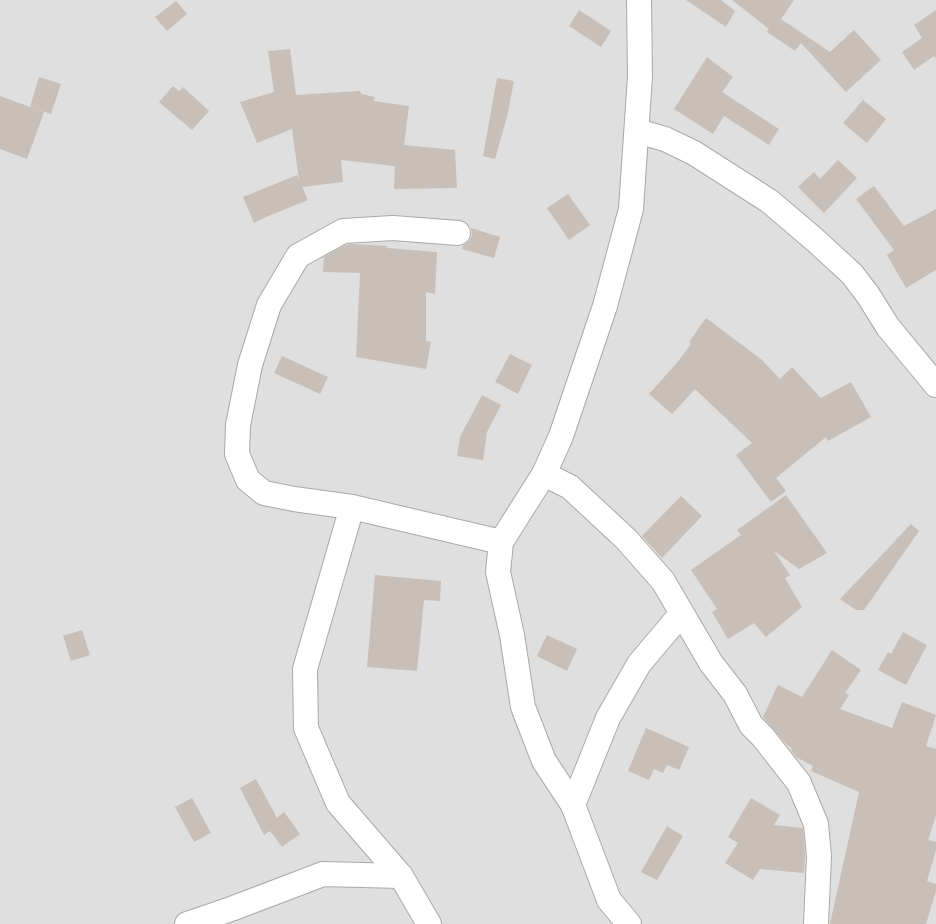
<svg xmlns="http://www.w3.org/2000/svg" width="936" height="924" font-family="'Work Sans',sans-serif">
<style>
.residential{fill:#e0dfdf}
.building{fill:#c7bfb8}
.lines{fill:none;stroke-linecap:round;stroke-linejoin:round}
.minor-casing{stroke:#a9a9a9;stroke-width:26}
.minor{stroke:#fff;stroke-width:24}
</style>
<rect width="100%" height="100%" fill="#f2efe9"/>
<rect class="residential" x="0" y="0" width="936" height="924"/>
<g class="building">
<polygon points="686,0 721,0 735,11 726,27"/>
<polygon points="732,0 794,0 781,19 830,52 854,30 881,60 846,92 801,43 795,51 767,32 769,29"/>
<polygon points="176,1 187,14 167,31 155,17"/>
<polygon points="579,10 611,31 601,47 569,26"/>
<polygon points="936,10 936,58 934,56 914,70 902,52 922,38 914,25"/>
<polygon points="290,49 296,95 360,91 361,94 375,97 374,101 409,106 404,145 455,150 457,188 394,189 395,166 341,160 343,182 302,187 308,200 266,217 254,223 243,197 297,175 299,180 292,129 257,143 240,102 274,92 268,51"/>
<polygon points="707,57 733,77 722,92 779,129 769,145 724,116 713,134 674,109"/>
<polygon points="39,77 61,84 51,114 30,107"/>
<polygon points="497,78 514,81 507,117 495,159 483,156"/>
<polygon points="173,86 179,91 183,87 209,111 192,130 159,102"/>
<polygon points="0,96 44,112 27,159 0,149"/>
<polygon points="863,100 886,119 867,143 843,123"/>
<polygon points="838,160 857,178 824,213 798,187 814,172 820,179"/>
<polygon points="874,186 904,226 936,209 936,270 906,288 887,255 894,250 856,199"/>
<polygon points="568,194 590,225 569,240 547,208"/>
<polygon points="471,228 500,237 494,258 462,249 463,246 470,240 472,235"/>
<polygon points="351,244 387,246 387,248 437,252 435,294 426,292 426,341 431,342 426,369 356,357 360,273 323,272 324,257 345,245"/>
<polygon points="706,318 762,360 780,379 792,367 821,398 851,382 871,417 828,441 826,437 776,478 786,491 771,502 736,455 752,443 695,389 672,414 649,394 676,364 691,344 689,342"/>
<polygon points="510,354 532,365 518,394 495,382"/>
<polygon points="282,356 328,377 320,394 274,373"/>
<polygon points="482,395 501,405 487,432 483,460 457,456 460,437"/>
<polygon points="786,495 827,553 799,569 774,551 790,575 785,578 802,607 766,637 754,623 728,639 712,612 717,609 691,570 741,535 737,530"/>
<polygon points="681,496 702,516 662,558 642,536"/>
<polygon points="911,524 919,531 864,610 856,610 840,599"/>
<polygon points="375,575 441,581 440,601 424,600 417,671 367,667"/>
<polygon points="82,630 90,655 71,661 63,636"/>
<polygon points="903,632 927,645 906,685 878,670 888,652 891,654"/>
<polygon points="547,635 577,649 567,671 537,656"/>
<polygon points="832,650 861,670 845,693 849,695 840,709 892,728 902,702 936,715 926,746 936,749 936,816 928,840 936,842 936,850 927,881 936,884 936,891 926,924 830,924 859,792 811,771 813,766 796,757 791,750 792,748 787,745 763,717 778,685 802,697"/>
<polygon points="646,728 689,747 679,770 667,765 663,773 654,769 649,780 628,771"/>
<polygon points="256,779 277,818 284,812 300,834 282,847 270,831 264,835 240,788"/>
<polygon points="192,798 211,833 194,842 175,807"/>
<polygon points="751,798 780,815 774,825 803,828 805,856 804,873 760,869 753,880 725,863 738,843 728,837"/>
<polygon points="667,826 683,836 657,880 641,872"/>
</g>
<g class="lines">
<defs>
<g id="minor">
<polyline points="637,131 665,139 694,153 769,201 815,240 852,274 868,295 888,327 936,385"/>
<polyline points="458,233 393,228 343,231 298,256 269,305 250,365 238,425 237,454 248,480 264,493 294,499 352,507 501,542"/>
<polyline points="544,474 570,487 626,539 663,581 711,663 735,694 751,725 763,737 799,783 816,824 819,856 816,924"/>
<polyline points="352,507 305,669 306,728 338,803 401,876 429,924"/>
<polyline points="573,805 608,718 639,664 681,614"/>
<polyline points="187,924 231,909 323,874 401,876"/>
<polyline points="629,924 609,900 573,805 544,761 523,707 512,635 498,572 501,542 544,474 561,436 605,306 631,209 640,76 639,0"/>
</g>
</defs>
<use href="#minor" class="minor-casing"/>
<use href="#minor" class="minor"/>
</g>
</svg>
